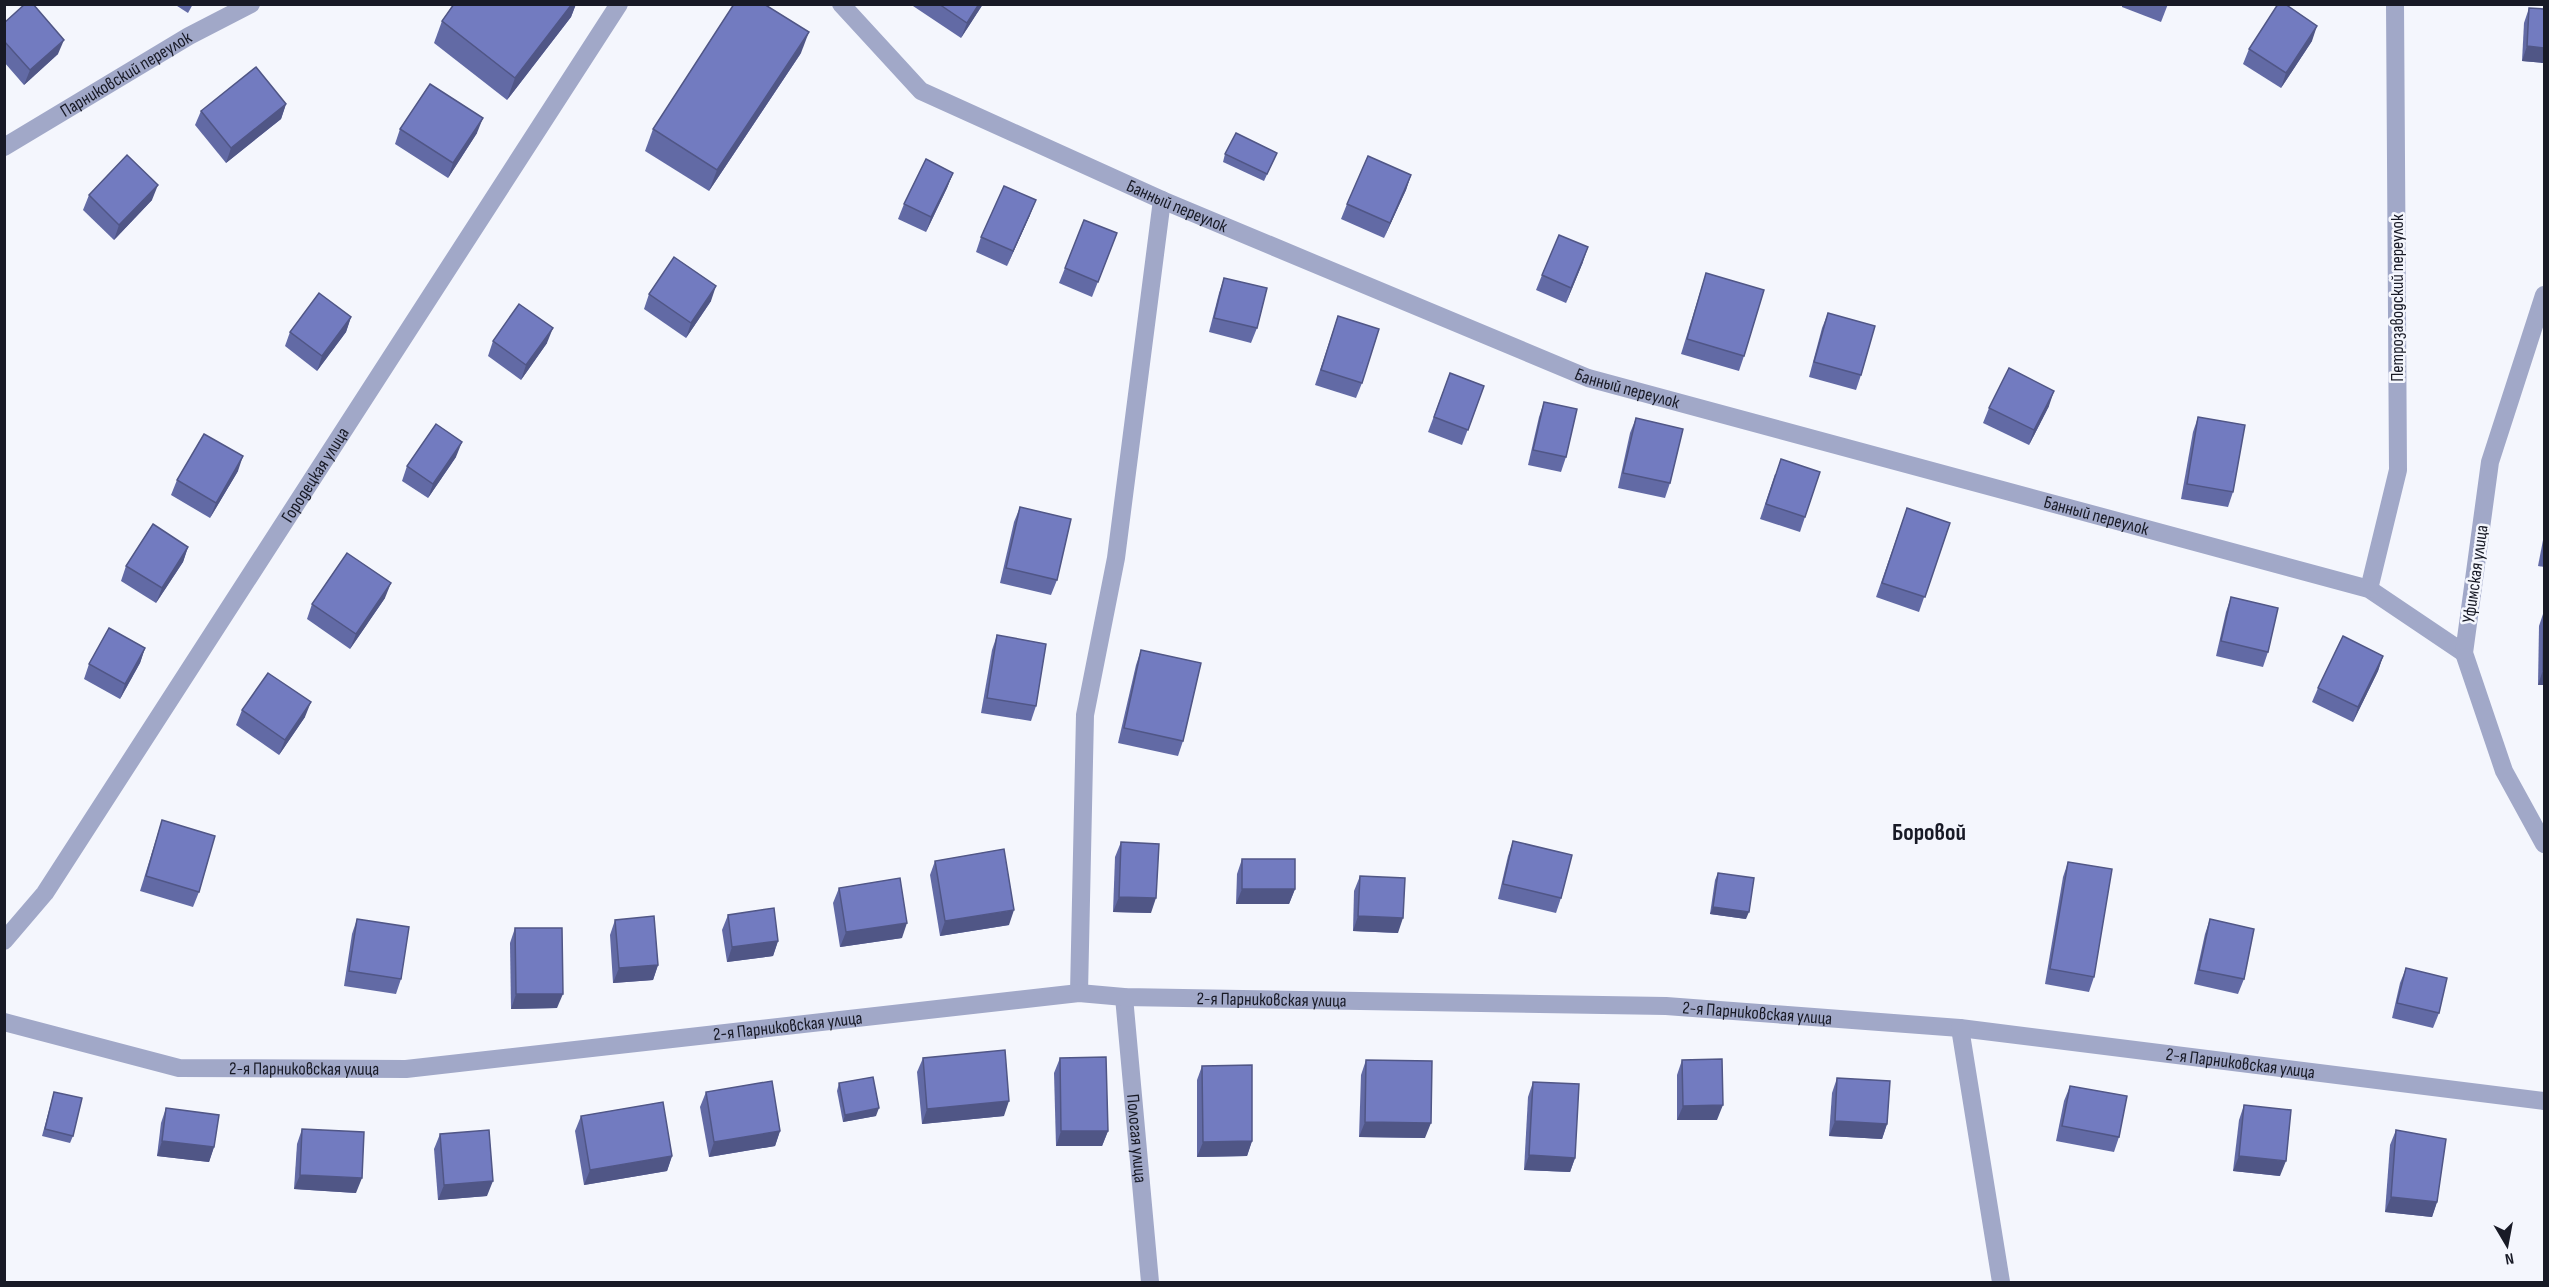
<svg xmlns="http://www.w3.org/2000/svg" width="2549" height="1287" font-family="'Sofia Sans Condensed',sans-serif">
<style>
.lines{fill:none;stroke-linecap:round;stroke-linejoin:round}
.minor{stroke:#a1a8c8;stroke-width:18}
.wall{fill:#626aa5}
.shaded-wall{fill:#505686}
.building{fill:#727bc0;stroke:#505686;stroke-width:1.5}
.labels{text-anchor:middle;stroke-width:5;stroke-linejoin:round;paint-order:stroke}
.street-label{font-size:18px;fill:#181a26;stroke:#f4f6fd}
.district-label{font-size:24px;font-weight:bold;fill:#181a26;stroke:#f4f6fd}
</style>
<rect width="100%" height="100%" fill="#f4f6fd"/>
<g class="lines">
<g class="minor">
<path id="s1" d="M841,4L921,91L1162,200L1588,378L2369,589L2464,653"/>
<path id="s2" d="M4,147L189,36L251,4"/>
<polyline points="2544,295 2490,462 2464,653 2504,771 2544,844"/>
<polyline points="2369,589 2398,470 2395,4"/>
<path id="s3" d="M4,941L45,893L619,4"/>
<polyline points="1079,993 1085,715 1116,558 1162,200"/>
<path id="s4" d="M1124,997L1150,1282"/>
<path id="s5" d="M4,1022L179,1068L406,1069L1079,993L1124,997L1666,1006L1960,1028L2544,1101"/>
<polyline points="1960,1028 2001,1282"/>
</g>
</g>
<g class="wall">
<polygon points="174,4 193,4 188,13"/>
<polygon points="454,4 576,4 571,17 507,100 434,43 442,21"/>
<polygon points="910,4 983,4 961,38"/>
<polygon points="2122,4 2168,4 2161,22 2122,7"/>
<polygon points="2529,8 2544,9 2544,63 2522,61 2524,23"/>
<polygon points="4,23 58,54 24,85 4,62"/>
<polygon points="2312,41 2281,88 2243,64 2249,49"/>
<polygon points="801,53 709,191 645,151 653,129"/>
<polygon points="286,104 281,119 226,163 195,125 201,111"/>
<polygon points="400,129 477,133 448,178 395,144"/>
<polygon points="1277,153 1264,181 1223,162 1225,154"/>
<polygon points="953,173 947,188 926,232 898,219 904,204"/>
<polygon points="1411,175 1406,190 1384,238 1341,219 1347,204"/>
<polygon points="89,195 152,200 114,240 83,210"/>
<polygon points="1030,215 1007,266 976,252 981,237"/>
<polygon points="1117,233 1092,297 1059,283 1065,268"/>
<polygon points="1583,262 1566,303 1536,290 1542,275"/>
<polygon points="1706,273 1744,356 1739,371 1681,354"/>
<polygon points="1224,278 1257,328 1251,343 1209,332 1219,293"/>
<polygon points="649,294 711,301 686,338 644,309"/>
<polygon points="1828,313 1861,375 1856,390 1809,377 1822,328"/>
<polygon points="1338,316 1362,383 1356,398 1315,385"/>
<polygon points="351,317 346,332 317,371 285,346 290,332"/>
<polygon points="493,341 547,343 521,380 488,356"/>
<polygon points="1450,373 1484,386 1462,445 1428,432"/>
<polygon points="1544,402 1566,457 1561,472 1528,465 1539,417"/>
<polygon points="2049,406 2029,445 1983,423 1989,408"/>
<polygon points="2198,417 2233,492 2228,507 2181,499 2193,432"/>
<polygon points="1636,418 1670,483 1665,498 1618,488 1630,433"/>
<polygon points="456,457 428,498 402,481 407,466"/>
<polygon points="238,471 210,518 171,495 177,480"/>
<polygon points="1820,472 1800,532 1760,519 1775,474"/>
<polygon points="1020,507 1057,580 1051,595 1000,583 1014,522"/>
<polygon points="1907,508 1950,523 1919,612 1876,597"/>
<polygon points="2544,535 2544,567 2538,566"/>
<polygon points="188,547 183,562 156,603 121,581 126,566"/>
<polygon points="2231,597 2268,652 2263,667 2216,656 2226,612"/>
<polygon points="385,598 350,649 307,619 312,604"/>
<polygon points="2544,611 2544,685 2538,685 2539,626"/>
<polygon points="997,635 1036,706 1031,721 981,713 992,650"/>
<polygon points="145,648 140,663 120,699 84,679 89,664"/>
<polygon points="1141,650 1183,741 1178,756 1118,743 1136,665"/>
<polygon points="2383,656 2378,671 2353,722 2312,702 2318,688"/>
<polygon points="242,710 305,717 279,755 236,725"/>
<polygon points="162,820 199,892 193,907 140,891"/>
<polygon points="1513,841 1561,898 1556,913 1498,899 1508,856"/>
<polygon points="1121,842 1151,913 1113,912 1115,857"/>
<polygon points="1242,859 1295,889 1289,904 1236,904 1237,874"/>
<polygon points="935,861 1009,925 940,936 930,875"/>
<polygon points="2068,862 2094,977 2089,992 2045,984 2063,877"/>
<polygon points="1718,873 1746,919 1710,914 1715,880"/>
<polygon points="1360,876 1398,933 1353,931 1354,891"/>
<polygon points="839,888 902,938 840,947 833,903"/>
<polygon points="728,915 778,941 773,956 727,962 722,930"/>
<polygon points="357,919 401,979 396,994 344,986 352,934"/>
<polygon points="2210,919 2244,979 2238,994 2194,984 2205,934"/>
<polygon points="615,920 658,965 653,980 613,983 610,935"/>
<polygon points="515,928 557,1008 511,1009 510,943"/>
<polygon points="2406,968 2439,1013 2433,1028 2392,1018 2400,983"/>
<polygon points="923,1058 1004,1116 922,1124 917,1072"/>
<polygon points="1060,1058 1108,1131 1102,1146 1056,1146 1054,1073"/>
<polygon points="1366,1060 1425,1138 1359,1137 1361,1075"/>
<polygon points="1682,1060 1717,1120 1677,1120 1677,1075"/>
<polygon points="1202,1066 1252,1141 1247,1156 1197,1157 1197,1080"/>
<polygon points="1837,1078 1887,1124 1882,1139 1829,1136 1832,1093"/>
<polygon points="1533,1082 1575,1158 1570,1172 1524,1170 1528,1097"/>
<polygon points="839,1083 876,1116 843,1122 837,1091"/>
<polygon points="2070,1086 2119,1137 2114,1152 2056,1141 2064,1101"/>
<polygon points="54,1092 73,1136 70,1143 42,1136"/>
<polygon points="706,1092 780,1131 775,1146 709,1157 700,1107"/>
<polygon points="2244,1105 2280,1176 2233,1171 2239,1120"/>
<polygon points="166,1108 214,1147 209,1162 157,1156 161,1123"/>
<polygon points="581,1116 672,1156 667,1171 584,1185 575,1131"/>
<polygon points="302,1129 356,1193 294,1189 297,1144"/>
<polygon points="2396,1130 2437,1202 2432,1217 2385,1212 2390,1145"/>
<polygon points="440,1134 487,1196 438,1200 434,1149"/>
</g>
<g class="shaded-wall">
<polygon points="572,4 576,4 571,17 507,100 515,78"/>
<polygon points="979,4 983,4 961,38 967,23"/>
<polygon points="2317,26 2312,41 2281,88 2286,73"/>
<polygon points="809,32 801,53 709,191 717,170"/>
<polygon points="64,40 58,54 24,85 30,70"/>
<polygon points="2527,46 2544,48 2544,63 2522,61"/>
<polygon points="286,104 281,119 226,163 231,148"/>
<polygon points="483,118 477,133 448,178 453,163"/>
<polygon points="953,173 947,188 926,232 931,217"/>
<polygon points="1411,175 1406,190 1384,238 1390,223"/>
<polygon points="158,185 152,200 114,240 119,225"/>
<polygon points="1036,200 1030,215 1007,266 1013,251"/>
<polygon points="1588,247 1583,262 1566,303 1571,288"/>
<polygon points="716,286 711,301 686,338 691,323"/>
<polygon points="351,317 346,332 317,371 322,356"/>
<polygon points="553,328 547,343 521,380 526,365"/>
<polygon points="2054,391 2049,406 2029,445 2034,430"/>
<polygon points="462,442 456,457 428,498 433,484"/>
<polygon points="243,456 238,471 210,518 216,503"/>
<polygon points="188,547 183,562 156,603 162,588"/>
<polygon points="391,583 385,598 350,649 356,634"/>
<polygon points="145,648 140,663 120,699 125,684"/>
<polygon points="2383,656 2378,671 2353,722 2358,707"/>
<polygon points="2543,670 2544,670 2544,685 2538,685"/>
<polygon points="311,702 305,717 279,755 285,740"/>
<polygon points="1242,889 1295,889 1289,904 1236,904"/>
<polygon points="1119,897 1156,898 1151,913 1113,912"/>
<polygon points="1713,907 1749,912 1746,919 1710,914"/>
<polygon points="1014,910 1009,925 940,936 945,921"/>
<polygon points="1358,916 1403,918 1398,933 1353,931"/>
<polygon points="907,923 902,938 840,947 846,932"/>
<polygon points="778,941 773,956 727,962 732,947"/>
<polygon points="658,965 653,980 613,983 619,968"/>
<polygon points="516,994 563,994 557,1008 511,1009"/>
<polygon points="1009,1101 1004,1116 922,1124 927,1109"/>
<polygon points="1723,1105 1717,1120 1677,1120 1683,1106"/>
<polygon points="879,1108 876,1116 843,1122 845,1115"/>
<polygon points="1835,1121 1887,1124 1882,1139 1829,1136"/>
<polygon points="1365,1122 1431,1123 1425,1138 1359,1137"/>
<polygon points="780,1131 775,1146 709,1157 714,1142"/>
<polygon points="1061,1131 1108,1131 1102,1146 1056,1146"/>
<polygon points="162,1141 214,1147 209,1162 157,1156"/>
<polygon points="1252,1141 1247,1156 1197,1157 1203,1142"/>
<polygon points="1529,1155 1575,1158 1570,1172 1524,1170"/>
<polygon points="672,1156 667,1171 584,1185 590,1170"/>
<polygon points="2239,1156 2286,1161 2280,1176 2233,1171"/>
<polygon points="300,1175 362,1178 356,1193 294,1189"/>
<polygon points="493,1181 487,1196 438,1200 444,1185"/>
<polygon points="2391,1197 2437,1202 2432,1217 2385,1212"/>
</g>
<g class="building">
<polygon points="25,4 33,4 64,40 30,70 4,41 4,23"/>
<polygon points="454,4 572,4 515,78 442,21"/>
<polygon points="734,4 764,4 809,32 717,170 653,129"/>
<polygon points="939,4 979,4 967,23"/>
<polygon points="2278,4 2285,4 2317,26 2286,73 2249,49"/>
<polygon points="2529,8 2544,9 2544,48 2527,46"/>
<polygon points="256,67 286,104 231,148 201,111"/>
<polygon points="430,84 483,118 453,163 400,129"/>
<polygon points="1236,133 1277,153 1267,174 1225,154"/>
<polygon points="127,155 158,185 119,225 89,195"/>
<polygon points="1368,156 1411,175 1390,223 1347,204"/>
<polygon points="926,159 953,173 931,217 904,204"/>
<polygon points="1004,186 1036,200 1013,251 981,237"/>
<polygon points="1084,220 1117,233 1098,282 1065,268"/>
<polygon points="1559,235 1588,247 1571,288 1542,275"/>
<polygon points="674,257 716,286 691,323 649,294"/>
<polygon points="1706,273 1764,290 1744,356 1687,339"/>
<polygon points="1224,278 1267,288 1257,328 1214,318"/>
<polygon points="319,293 351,317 322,356 290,332"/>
<polygon points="519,304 553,328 526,365 493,341"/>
<polygon points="1828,313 1875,326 1861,375 1814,362"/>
<polygon points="1338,316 1379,329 1362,383 1321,370"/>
<polygon points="2009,368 2054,391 2034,430 1989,408"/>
<polygon points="1450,373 1484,386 1468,430 1434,417"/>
<polygon points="1544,402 1577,409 1566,457 1533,450"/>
<polygon points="2198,417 2245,425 2233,492 2187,484"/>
<polygon points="1636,418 1683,429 1670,483 1623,473"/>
<polygon points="436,424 462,442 433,484 407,466"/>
<polygon points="204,434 243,456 216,503 177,480"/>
<polygon points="1781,459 1820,472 1805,517 1766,504"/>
<polygon points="1020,507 1071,519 1057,580 1006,568"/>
<polygon points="1907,508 1950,523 1925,597 1882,583"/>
<polygon points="153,524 188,547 162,588 126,566"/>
<polygon points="347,553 391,583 356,634 312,604"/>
<polygon points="2231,597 2278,608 2268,652 2221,641"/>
<polygon points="2544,611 2544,670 2543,670"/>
<polygon points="109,628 145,648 125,684 89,664"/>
<polygon points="997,635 1046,644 1036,706 987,698"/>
<polygon points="2343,636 2383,656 2358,707 2318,688"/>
<polygon points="1141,650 1201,663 1183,741 1124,728"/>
<polygon points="268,673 311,702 285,740 242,710"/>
<polygon points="162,820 215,836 199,892 146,876"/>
<polygon points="1513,841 1572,855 1561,898 1503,884"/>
<polygon points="1121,842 1159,844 1156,898 1119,897"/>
<polygon points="1004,849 1014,910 945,921 935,861"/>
<rect x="1242" y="859" width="53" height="30"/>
<polygon points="2068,862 2112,869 2094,977 2050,969"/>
<polygon points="1718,873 1754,878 1749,912 1713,907"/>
<polygon points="1360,876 1405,878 1403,918 1358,916"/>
<polygon points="900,878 907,923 846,932 839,888"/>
<polygon points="774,908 778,941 732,947 728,915"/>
<polygon points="654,916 658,965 619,968 615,920"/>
<polygon points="357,919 409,927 401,979 349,971"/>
<polygon points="2210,919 2254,929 2244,979 2199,970"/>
<polygon points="515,928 562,928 563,994 516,994"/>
<polygon points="2406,968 2447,978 2439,1013 2397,1003"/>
<polygon points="1005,1050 1009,1101 927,1109 923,1058"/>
<polygon points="1106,1057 1108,1131 1061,1131 1060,1058"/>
<polygon points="1722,1059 1723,1105 1683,1106 1682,1060"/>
<polygon points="1366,1060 1432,1061 1431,1123 1365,1122"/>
<polygon points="1252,1065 1252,1141 1203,1142 1202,1066"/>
<polygon points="873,1077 879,1108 845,1115 839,1083"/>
<polygon points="1837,1078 1890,1081 1887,1124 1835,1121"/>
<polygon points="772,1081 780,1131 714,1142 706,1092"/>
<polygon points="1533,1082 1579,1084 1575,1158 1529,1155"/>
<polygon points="2070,1086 2127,1096 2119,1137 2062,1126"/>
<polygon points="54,1092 82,1098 73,1136 45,1129"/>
<polygon points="663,1102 672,1156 590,1170 581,1116"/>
<polygon points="2244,1105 2291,1110 2286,1161 2239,1156"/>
<polygon points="166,1108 219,1115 214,1147 162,1141"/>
<polygon points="302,1129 364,1132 362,1178 300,1175"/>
<polygon points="489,1130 493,1181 444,1185 440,1134"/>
<polygon points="2396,1130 2446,1139 2437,1202 2391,1197"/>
</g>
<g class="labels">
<g class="street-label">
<text dy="6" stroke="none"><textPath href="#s2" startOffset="142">Парниковский переулок</textPath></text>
<text dy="6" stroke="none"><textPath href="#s1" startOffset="399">Банный переулок</textPath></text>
<text transform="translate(2397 298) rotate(-90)" y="6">Петрозаводский переулок</text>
<text dy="6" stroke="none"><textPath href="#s1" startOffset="885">Банный переулок</textPath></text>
<text dy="6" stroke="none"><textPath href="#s3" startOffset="561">Городецкая улица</textPath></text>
<text dy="6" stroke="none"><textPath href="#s1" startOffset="1371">Банный переулок</textPath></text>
<text transform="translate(2475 574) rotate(-82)" y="6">Уфимская улица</text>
<text dy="6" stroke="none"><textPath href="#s5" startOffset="1278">2-я Парниковская улица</textPath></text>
<text dy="6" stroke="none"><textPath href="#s5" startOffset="1764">2-я Парниковская улица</textPath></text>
<text dy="6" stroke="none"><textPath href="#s5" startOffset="792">2-я Парниковская улица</textPath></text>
<text dy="6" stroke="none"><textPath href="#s5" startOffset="2250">2-я Парниковская улица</textPath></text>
<text dy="6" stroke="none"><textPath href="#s5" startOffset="306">2-я Парниковская улица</textPath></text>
<text dy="6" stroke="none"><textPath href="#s4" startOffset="142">Пологая улица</textPath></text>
</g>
<g class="district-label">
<text x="1929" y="840">Боровой</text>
</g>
</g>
<rect width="2549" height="1287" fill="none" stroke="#181a26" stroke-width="12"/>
<g transform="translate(2507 1245) rotate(170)" stroke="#f4f6fd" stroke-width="4.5" paint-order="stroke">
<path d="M0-4.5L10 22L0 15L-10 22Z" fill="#181a26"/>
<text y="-9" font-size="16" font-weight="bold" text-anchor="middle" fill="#181a26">N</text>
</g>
</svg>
